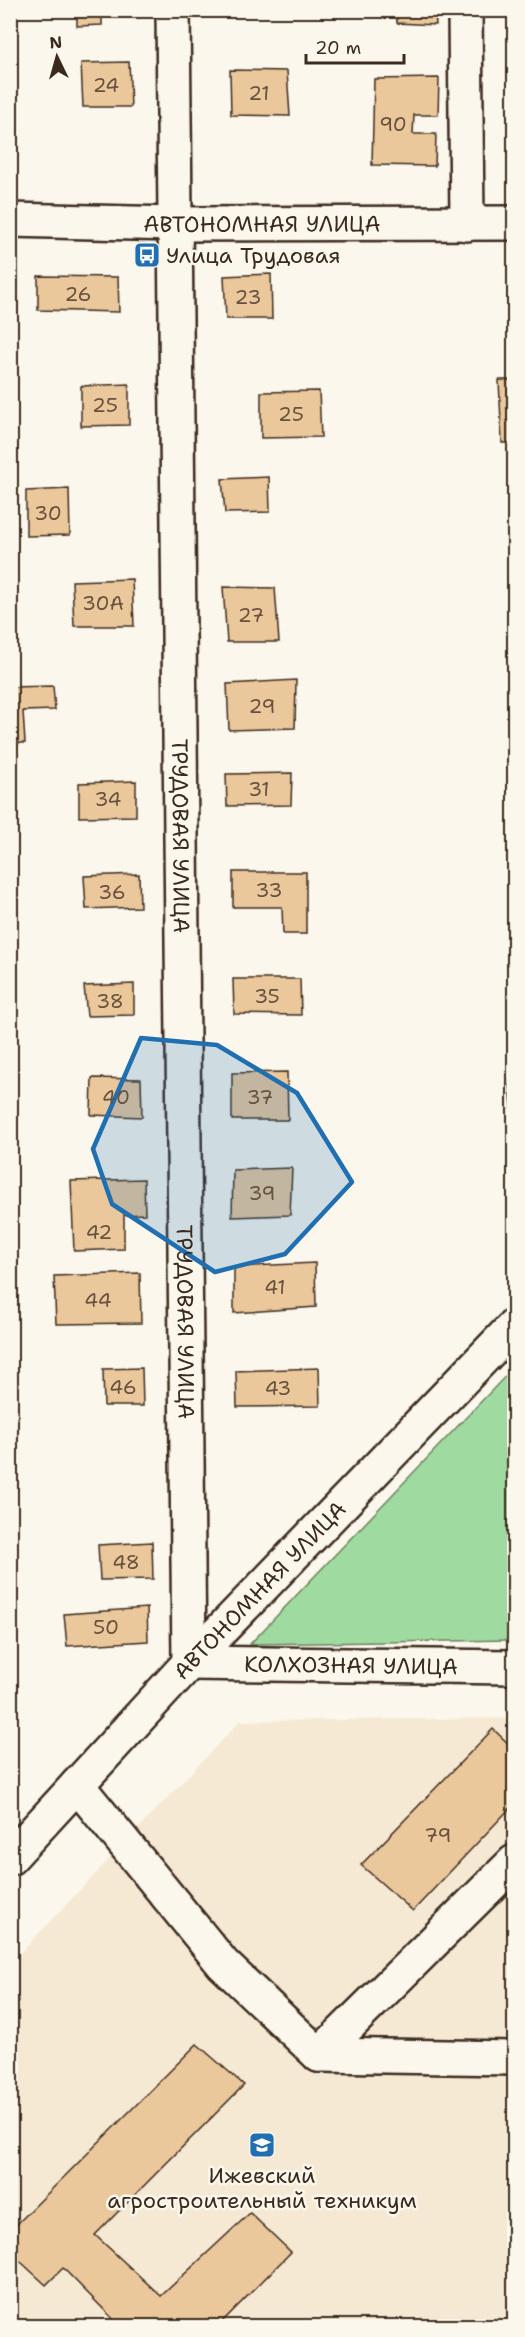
<svg xmlns="http://www.w3.org/2000/svg" width="525" height="2337" font-family="'Shantell Sans',sans-serif">
<style>
.built{fill:#f6e9d4}
.green{fill:#9fdaa0;stroke:#6d825f;stroke-width:1.5}
.building{fill:#ebc89c;stroke:#3b2a1e;stroke-width:1.5}
.lines{fill:none;stroke-linecap:round;stroke-linejoin:round}
.minor-casing{stroke:#3b2a1e;stroke-width:38}
.minor{stroke:#fbf7ec;stroke-width:33}
.marked{fill:#1f6fb2;fill-opacity:0.2;stroke:#1f6fb2;stroke-width:4.5;stroke-linejoin:round}
.labels{text-anchor:middle;stroke-width:5;stroke-linejoin:round;paint-order:stroke}
.number-label{font-size:20px;fill:#67523e}
.street-label{font-size:22px;fill:#3b2a1e;stroke:#fbf7ec}
.poi-label{font-size:22px;fill:#3b2a1e;stroke:#fbf7ec;text-anchor:start}
</style>
<rect width="100%" height="100%" fill="#fbf7ec"/>
<filter id="ink" filterUnits="userSpaceOnUse"><feTurbulence type="fractalNoise" baseFrequency=".0167" numOctaves="2"/><feDisplacementMap in="SourceGraphic" scale="12" xChannelSelector="R" yChannelSelector="G"/><feConvolveMatrix kernelMatrix="1 2 1 2 8 2 1 2 1" color-interpolation-filters="sRGB"/></filter>
<g filter="url(#ink)">
<polygon class="built" points="514,1718 514,2326 11,2326 10,1964 240,1721"/>
<polygon class="green" points="514,1367 514,1640 250,1644"/>
<g class="building">
<polygon points="77,10 102,10 102,25 77,26"/>
<polygon points="396,10 435,10 436,25 397,23"/>
<polygon points="129,62 131,107 83,107 81,63"/>
<polygon points="230,70 287,71 290,116 231,115"/>
<polygon points="439,78 438,115 414,115 413,134 436,134 435,166 372,165 374,79"/>
<polygon points="511,257 514,257 514,290 512,290"/>
<polygon points="271,274 272,319 226,319 224,276"/>
<polygon points="38,276 118,277 119,312 38,310"/>
<polygon points="499,380 514,380 514,443 502,443"/>
<polygon points="129,384 129,425 81,426 81,386"/>
<polygon points="319,391 321,437 261,438 261,392"/>
<polygon points="269,477 270,512 225,513 222,479"/>
<polygon points="69,489 70,535 26,536 26,491"/>
<polygon points="508,489 514,489 514,542 510,542"/>
<polygon points="132,579 134,626 74,626 72,581"/>
<polygon points="223,587 275,588 279,642 227,642"/>
<polygon points="296,680 295,728 229,730 227,684"/>
<polygon points="53,686 55,710 23,711 25,743 10,743 10,687"/>
<polygon points="292,773 291,805 227,806 226,774"/>
<polygon points="136,781 136,816 79,817 79,783"/>
<polygon points="509,858 514,858 514,884 508,885"/>
<polygon points="233,872 306,872 306,934 283,934 282,907 233,907"/>
<polygon points="139,874 140,907 86,909 84,876"/>
<polygon points="233,979 300,979 301,1015 234,1014"/>
<polygon points="134,984 134,1015 87,1016 84,986"/>
<polygon points="287,1072 288,1120 232,1120 232,1073"/>
<polygon points="92,1078 141,1079 142,1117 91,1115"/>
<polygon points="514,1079 514,1132 510,1080"/>
<polygon points="292,1168 290,1215 232,1217 233,1170"/>
<polygon points="144,1179 145,1214 124,1215 124,1249 74,1251 71,1181"/>
<polygon points="315,1263 316,1307 234,1313 234,1267"/>
<polygon points="140,1273 141,1323 56,1324 54,1276"/>
<polygon points="142,1368 143,1406 104,1406 103,1369"/>
<polygon points="319,1368 320,1406 237,1407 236,1371"/>
<polygon points="152,1542 153,1579 100,1580 98,1545"/>
<polygon points="147,1608 148,1641 67,1646 64,1614"/>
<polygon points="493,1729 514,1749 514,1804 413,1911 361,1865"/>
<polygon points="197,2044 244,2085 95,2235 161,2296 250,2213 291,2252 218,2326 120,2326 63,2268 46,2285 10,2252 10,2231"/>
</g>
<g class="lines">
<defs>
<g id="minor">
<path id="s1" d="M173,10L189,1663"/>
<polyline points="465,10 467,224"/>
<path id="s2" d="M10,220L174,224L514,223"/>
<path id="s3" d="M189,1663L514,1667"/>
<polyline points="77,1785 223,1964 319,2055 514,1862"/>
<path id="s4" d="M10,1858L189,1663L514,1326"/>
<polyline points="319,2055 514,2058"/>
</g>
</defs>
<use href="#minor" class="minor-casing"/>
<use href="#minor" class="minor"/>
</g>
</g>
<path class="marked" d="M141,1038L217,1045L297,1093L352,1182L285,1254L215,1272L112,1204L93,1149Z"/>
<defs>
<symbol id="bus-square" viewBox="-11 -11 22 22"><rect x="-9" y="-9" width="18" height="18" rx="4" fill="#1f6fb2" stroke="#fbf7ec"/><path d="M-5-6H5V4H4V6H2V4H-2V6H-4V4H-5ZM-3.5-4V0h7V-4ZM-3.5 1.2v1.5H-2V1.2ZM2 1.2v1.5H3.5V1.2Z" fill="#fff"/></symbol>
<symbol id="university-square" viewBox="-11 -11 22 22"><rect x="-9" y="-9" width="18" height="18" rx="4" fill="#1f6fb2" stroke="#fbf7ec"/><path d="M0-5L7-2L0 1L-7-2ZM-4 1L0 2.5L4 1V4Q0 6-4 4Z" fill="#fff"/></symbol>
</defs>
<g fill-rule="evenodd">
<use href="#bus-square" x="132" y="240" width="30" height="30"/>
<use href="#university-square" x="247" y="2130" width="30" height="30"/>
</g>
<g class="labels">
<g class="number-label">
<text x="106" y="92">24</text>
<text x="259" y="100">21</text>
<text x="393" y="131">90</text>
<text x="78" y="301">26</text>
<text x="248" y="304">23</text>
<text x="105" y="412">25</text>
<text x="291" y="421">25</text>
<text x="48" y="520">30</text>
<text x="103" y="610">30А</text>
<text x="251" y="622">27</text>
<text x="262" y="713">29</text>
<text x="259" y="796">31</text>
<text x="108" y="806">34</text>
<text x="269" y="897">33</text>
<text x="112" y="899">36</text>
<text x="267" y="1003">35</text>
<text x="110" y="1008">38</text>
<text x="116" y="1104">40</text>
<text x="260" y="1104">37</text>
<text x="262" y="1200">39</text>
<text x="99" y="1239">42</text>
<text x="275" y="1294">41</text>
<text x="98" y="1307">44</text>
<text x="123" y="1394">46</text>
<text x="278" y="1395">43</text>
<text x="126" y="1569">48</text>
<text x="106" y="1634">50</text>
<text x="438" y="1842">79</text>
</g>
<g class="street-label">
<text dy="8" stroke="none"><textPath href="#s2" startOffset="252">АВТОНОМНАЯ УЛИЦА</textPath></text>
<text dy="8" stroke="none"><textPath href="#s1" startOffset="826">ТРУДОВАЯ УЛИЦА</textPath></text>
<text dy="8" stroke="none"><textPath href="#s1" startOffset="1312">ТРУДОВАЯ УЛИЦА</textPath></text>
<text dy="8" stroke="none"><textPath href="#s4" startOffset="366">АВТОНОМНАЯ УЛИЦА</textPath></text>
<text dy="8" stroke="none"><textPath href="#s3" startOffset="162">КОЛХОЗНАЯ УЛИЦА</textPath></text>
</g>
<g class="poi-label">
<text x="166" y="263">Улица Трудовая</text>
<text x="262" y="2183" text-anchor="middle">Ижевский<tspan x="262" dy="25">агростроительный техникум</tspan></text>
</g>
</g>
<rect width="525" height="2337" fill="none" stroke="#fbf7ec" stroke-width="36"/>
<rect x="18" y="18" width="489" height="2301" fill="none" stroke="#3b2a1e" stroke-width="2" filter="url(#ink)"/>
<g transform="translate(57 57) rotate(355)" stroke="#fbf7ec" stroke-width="4.5" paint-order="stroke">
<path d="M0-4.5L10 22L0 15L-10 22Z" fill="#3b2a1e"/>
<text y="-9" font-size="16" font-weight="bold" text-anchor="middle" fill="#3b2a1e">N</text>
</g>
<path d="M306 54v9h98v-9" fill="none" stroke="#3b2a1e" stroke-width="3"/>
<text x="315" y="54" font-size="18" fill="#3b2a1e" stroke="#fbf7ec" stroke-width="4.5" paint-order="stroke">20 m</text>
</svg>
